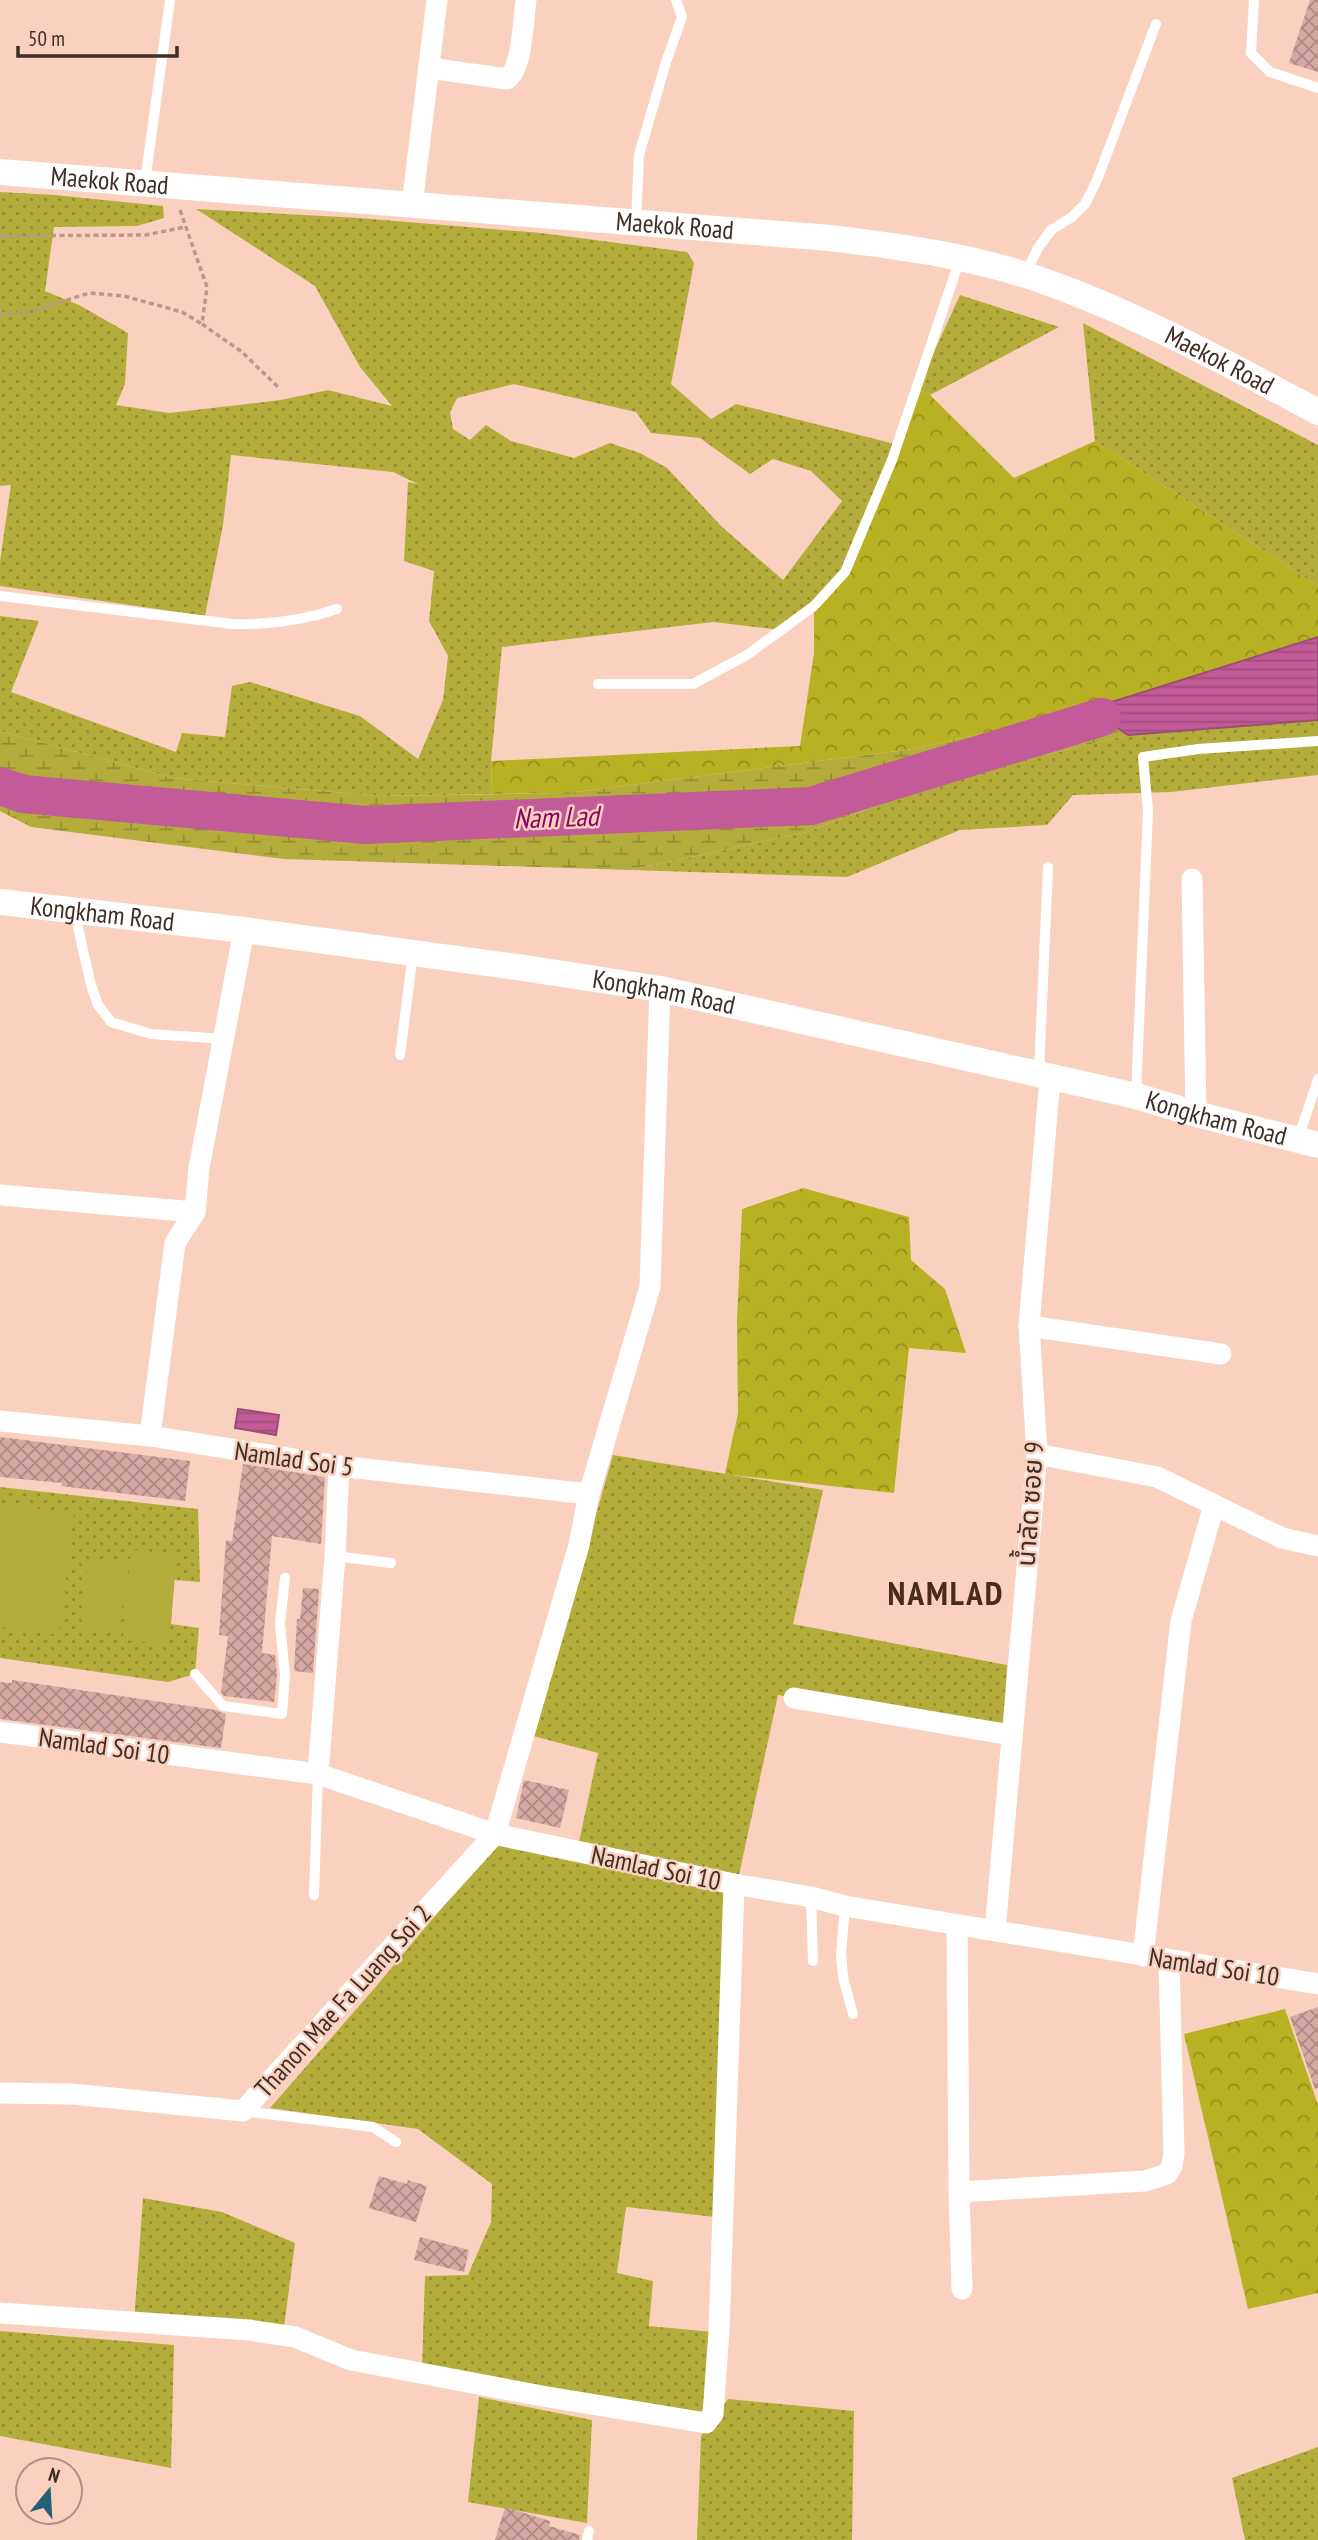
<svg xmlns="http://www.w3.org/2000/svg" width="1318" height="2540" font-family="'PT Sans Narrow','Noto Sans Thai',sans-serif">
<style>
.grass{fill:url(#grass-dots);fill-rule:evenodd}
.forest{fill:url(#forest-crowns)}
.wetland{fill:url(#wetland-marsh)}
.pitch{fill:#b4ad3c}
.water{fill:url(#water-rules);stroke:#9b4e76;stroke-width:2}
.lines{fill:none;stroke-linecap:round;stroke-linejoin:round}
.river{stroke:#c35b98;stroke-width:38}
.building{fill:url(#building-cross-hatch)}
.path{stroke:#b99889;stroke-width:3.5;stroke-dasharray:5 3.5;stroke-linecap:butt}
.service{stroke:#fff;stroke-width:10}
.minor{stroke:#fff;stroke-width:21}
.tertiary{stroke:#fff;stroke-width:26}
.labels{text-anchor:middle;stroke-width:5;stroke-linejoin:round;paint-order:stroke}
.street-label{font-size:26px;fill:#3e2e26;stroke:#fad1be}
.water-label{font-size:28px;font-style:italic;fill:#8c0163;stroke:#fad1be}
.district-label{font-size:33px;font-weight:bold;letter-spacing:2px;fill:#4a2a1b;stroke:#fad1be}
</style>
<defs>
<pattern id="grass-dots" width="8" height="8" patternUnits="userSpaceOnUse" patternTransform="scale(1.75)"><rect width="8" height="8" fill="#b4ad3c"/><path d="M2 2h.1M6 6h.1" fill="none" stroke="#948d32" stroke-width="1.8" stroke-linecap="round"/></pattern>
<pattern id="forest-crowns" width="20" height="18" patternUnits="userSpaceOnUse" patternTransform="scale(1.75)"><rect width="20" height="18" fill="#b9b124"/><path d="M2 6a3 3 0 1 1 6 0M12 15a3 3 0 1 1 6 0" fill="none" stroke="#98901f"/></pattern>
<pattern id="wetland-marsh" width="20" height="14" patternUnits="userSpaceOnUse" patternTransform="scale(1.75)"><rect width="20" height="14" fill="#b4ad3c"/><path d="M1 5h8M5 5V1M11 12h8M15 12V8" fill="none" stroke="#948d32"/></pattern>
<pattern id="water-rules" width="6" height="5" patternUnits="userSpaceOnUse" patternTransform="scale(1.75)"><rect width="6" height="5" fill="#c35b98"/><path d="M0 2.5h6" fill="none" stroke="#a04c7c"/></pattern>
<pattern id="building-cross-hatch" width="8" height="8" patternUnits="userSpaceOnUse" patternTransform="scale(1.75)"><rect width="8" height="8" fill="#d5a8a3"/><path d="M0 0l8 8M0 8l8-8" fill="none" stroke="#ae8985"/></pattern>
</defs>
<rect width="100%" height="100%" fill="#fad1be"/>
<g class="grass">
<path d="M0,192L55,195L163,206L164,218L137,226L54,227L45,291L79,305L128,333L125,384L116,405L169,413L281,400L328,390L392,406L360,367L315,286L196,209L359,218L541,233L687,252L694,263L671,384L711,419L736,404L895,444L845,572L781,630L713,622L502,647L491,761L492,794L380,796L173,778L0,731V616L39,621L11,692L176,752L182,733L225,737L232,686L250,682L360,716L418,759L443,700L448,656L429,621L434,571L404,561L408,482L418,484L393,472L231,455L223,525L205,616L0,586V561L11,485L0,486ZM514,384L636,412L651,433L700,438L750,474L773,459L811,471L842,501L783,580L721,526L667,468L640,453L610,443L574,458L511,441L486,425L470,440L453,429L450,412L457,398Z"/>
<polygon points="960,295 1059,327 930,395 917,389"/>
<polygon points="1083,323 1318,445 1318,586 1095,441"/>
<polygon points="1318,720 1318,775 1171,792 1073,795 1047,825 960,830 847,877 631,870 807,832 943,780 1128,735"/>
<polygon points="613,1455 823,1490 793,1624 1007,1665 1003,1734 778,1695 739,1875 579,1842 598,1753 533,1736"/>
<polygon points="0,1487 198,1509 200,1582 174,1580 171,1624 199,1628 195,1674 168,1682 0,1658"/>
<polygon points="494,1845 725,1893 715,2217 626,2207 617,2273 653,2281 649,2326 713,2332 707,2413 422,2367 425,2276 468,2275 491,2222 492,2184 418,2129 270,2108 373,1990"/>
<polygon points="143,2198 222,2212 295,2243 283,2335 134,2322"/>
<polygon points="0,2331 174,2345 171,2468 0,2436"/>
<polygon points="479,2397 592,2420 587,2523 468,2502"/>
<polygon points="728,2399 854,2411 852,2540 697,2540 701,2436"/>
<polygon points="1318,2447 1318,2540 1245,2540 1232,2478"/>
</g>
<g class="forest">
<polygon points="917,389 930,395 1014,478 1095,441 1318,586 1318,637 1089,709 913,749 568,793 492,794 491,761 800,746 814,653 814,606 845,572"/>
<polygon points="803,1188 909,1217 911,1260 945,1289 966,1353 909,1348 894,1493 725,1474 738,1413 737,1320 742,1209"/>
<polygon points="1285,2009 1318,2105 1318,2293 1248,2309 1184,2034"/>
</g>
<polygon class="wetland" points="1089,709 1128,735 939,781 807,832 631,870 284,859 31,827 0,811 0,731 173,778 380,796 568,793 913,749"/>
<g class="pitch">
<polygon points="0,1504 74,1513 59,1635 0,1627"/>
<polygon points="131,1550 177,1554 169,1644 123,1640"/>
<polygon points="88,1559 127,1563 120,1632 81,1628"/>
</g>
<g class="water">
<polygon points="1318,637 1318,720 1128,735 1089,709"/>
<polygon points="238,1409 279,1415 276,1435 235,1428"/>
</g>
<g class="lines">
<polyline class="river" points="0,786 23,794 365,825 811,806 1102,717"/>
</g>
<g class="building">
<polygon points="1310,0 1318,0 1318,72 1289,63"/>
<polygon points="0,1437 190,1461 185,1501 61,1486 62,1483 0,1477"/>
<polygon points="243,1464 325,1477 321,1544 272,1536 262,1653 275,1655 277,1675 274,1702 224,1696 221,1692 228,1636 219,1635 226,1540 232,1541"/>
<polygon points="303,1588 319,1589 313,1673 294,1671 297,1619 300,1619"/>
<polygon points="12,1680 216,1710 226,1714 221,1748 0,1719 0,1682 12,1683"/>
<polygon points="524,1780 569,1790 560,1828 516,1818"/>
<polygon points="1318,2007 1318,2088 1315,2089 1290,2017"/>
<polygon points="379,2176 407,2184 408,2180 427,2186 416,2222 369,2208"/>
<polygon points="420,2237 469,2250 464,2272 414,2260"/>
<polygon points="505,2507 550,2521 549,2526 580,2535 579,2540 495,2540"/>
</g>
<g class="lines">
<g class="path">
<polyline points="180,210 207,287 202,324 242,352 278,387"/>
<polyline points="0,236 146,235 185,227"/>
<polyline points="0,314 36,310 89,293 124,296 182,312 202,324"/>
</g>
<g class="service">
<polyline points="1254,0 1251,53 1270,72 1318,88"/>
<polyline points="145,182 170,0"/>
<polyline points="636,222 639,155 666,62 682,17 676,0"/>
<polyline points="1025,275 1038,248 1051,230 1072,217 1085,204 1097,180 1156,24"/>
<path d="M0,596L233,624C270,625 302,621 337,609"/>
<polyline points="598,684 693,684 747,655 814,606 845,572 892,460 960,259"/>
<polyline points="78,928 91,985 98,1005 111,1022 151,1034 224,1039"/>
<polyline points="400,1055 413,953"/>
<polyline points="1039,1072 1048,867"/>
<polyline points="1136,1096 1148,811 1143,757 1198,749 1318,741"/>
<polyline points="1298,1139 1318,1079"/>
<polyline points="335,1556 391,1563"/>
<polyline points="195,1674 223,1706 282,1714 285,1675 280,1624 285,1578"/>
<polyline points="314,1895 318,1774"/>
<polyline points="811,1897 813,1961"/>
<polyline points="845,1906 841,1954 843,1977 853,2014"/>
<polyline points="243,2111 373,2127 396,2142"/>
<polyline points="587,2540 589,2531"/>
</g>
<g class="minor">
<path d="M429,68L507,79C523,67 523,20 526,0"/>
<polyline points="412,205 437,0"/>
<polyline points="1192,879 1196,1114"/>
<polyline points="0,1195 195,1212"/>
<polyline points="1029,1326 1221,1354"/>
<polyline points="0,1421 150,1436 339,1466 589,1494"/>
<polyline points="150,1436 175,1243 195,1212 199,1168 244,930"/>
<polyline points="1037,1454 1157,1477 1282,1538 1318,1546"/>
<polyline points="794,1698 1011,1735"/>
<polyline points="0,1732 318,1774 495,1834 734,1884 811,1897 845,1906 1318,1984"/>
<polyline points="318,1774 335,1556 339,1466"/>
<polyline points="957,1925 959,2192 1145,2181 1167,2174 1172,2166 1174,2153 1169,1960"/>
<polyline points="995,1931 1037,1454 1029,1326 1050,1078"/>
<polyline points="1143,1956 1181,1621 1214,1505"/>
<polyline points="0,2093 72,2094 243,2111 495,1834 579,1545 589,1494 650,1287 660,989"/>
<polyline points="959,2192 962,2289"/>
<polyline points="0,2313 249,2330 295,2337 351,2360 542,2396 706,2423 713,2414 719,2331 734,1884"/>
</g>
<g class="tertiary">
<path id="s1" d="M0,172L830,238C904,247 979,257 1049,283C1141,316 1232,366 1318,412"/>
<path id="s2" d="M0,902L244,930L524,968L660,989L1136,1096L1196,1114L1318,1145"/>
</g>
</g>
<g class="labels">
<g class="street-label">
<text dy="9" stroke="none"><textPath href="#s1" startOffset="110">Maekok Road</textPath></text>
<text dy="9" stroke="none"><textPath href="#s1" startOffset="677">Maekok Road</textPath></text>
<text dy="9" stroke="none"><textPath href="#s1" startOffset="1244">Maekok Road</textPath></text>
<text dy="9" stroke="none"><textPath href="#s2" startOffset="103">Kongkham Road</textPath></text>
<text dy="9" stroke="none"><textPath href="#s2" startOffset="670">Kongkham Road</textPath></text>
<text dy="9" stroke="none"><textPath href="#s2" startOffset="1237">Kongkham Road</textPath></text>
<text transform="translate(294 1459) rotate(8)" y="9">Namlad Soi 5</text>
<text transform="translate(1030 1504) rotate(-86)" y="9">น้ำลัด ซอย 9</text>
<text transform="translate(104 1746) rotate(8)" y="9">Namlad Soi 10</text>
<text transform="translate(656 1868) rotate(12)" y="9">Namlad Soi 10</text>
<text transform="translate(1214 1967) rotate(9)" y="9">Namlad Soi 10</text>
<text transform="translate(343 2001) rotate(-48)" y="9">Thanon Mae Fa Luang Soi 2</text>
</g>
<g class="water-label">
<text transform="translate(556 817) rotate(-2)" y="10">Nam Lad</text>
</g>
<g class="district-label">
<text x="946" y="1605">NAMLAD</text>
</g>
</g>
<g transform="translate(49 2491) rotate(18)"><circle r="33" fill="#fad1be" stroke="#af9081" stroke-width="2"/>
<path d="M0-5L12 26L0 18L-12 26Z" fill="#246178"/>
<text y="-10" font-size="19" font-weight="bold" text-anchor="middle" fill="#3e2e26">N</text>
</g>
<path d="M18 46v10h159v-10" fill="none" stroke="#3e2e26" stroke-width="3.5"/>
<text x="28" y="46" font-size="21" fill="#3e2e26" stroke="#fad1be" stroke-width="5" paint-order="stroke">50 m</text>
</svg>
